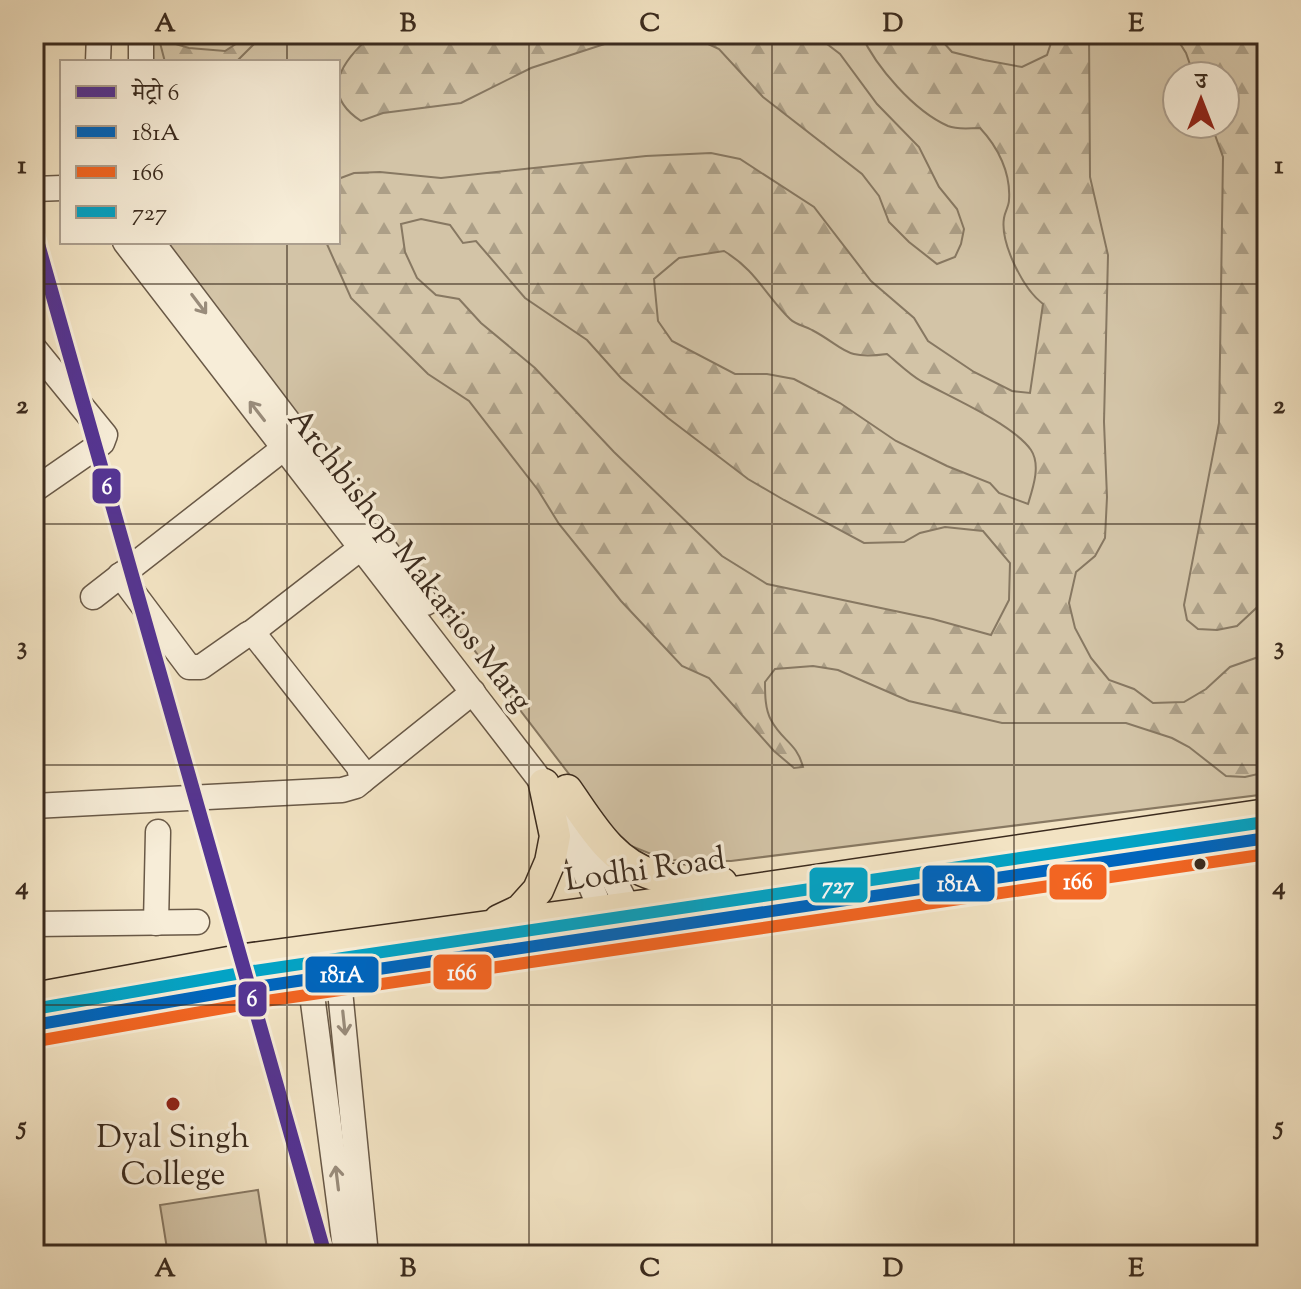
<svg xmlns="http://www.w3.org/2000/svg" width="1301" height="1289" font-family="'Sorts Mill Goudy','Noto Serif Devanagari',serif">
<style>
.grass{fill:#d3c4a7;stroke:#877862;stroke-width:2;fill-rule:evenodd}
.forest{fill:url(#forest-firs);stroke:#877862;stroke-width:2;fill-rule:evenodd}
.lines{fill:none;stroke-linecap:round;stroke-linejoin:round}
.minor-casing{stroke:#695947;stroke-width:27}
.major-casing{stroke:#3b2b1e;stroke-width:33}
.minor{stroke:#f7edd8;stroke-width:24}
.major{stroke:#f2e3c3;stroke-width:30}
.bus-1-casing{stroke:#f7edd8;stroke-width:18}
.bus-2-casing{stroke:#f7edd8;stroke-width:18}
.bus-3-casing{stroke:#f7edd8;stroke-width:18}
.bus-1{stroke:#0065bd;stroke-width:12}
.bus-2{stroke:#f26522;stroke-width:12}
.bus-3{stroke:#03a3c5;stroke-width:12}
.metro-1-casing{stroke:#f7edd8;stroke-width:20}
.metro-1{stroke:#553592;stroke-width:14}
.oneway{stroke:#998c7b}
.grid{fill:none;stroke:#3b2b1e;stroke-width:2;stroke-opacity:0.55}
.bus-dot{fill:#3b2b1e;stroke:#f7edd8;stroke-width:3}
.poi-dot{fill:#8f2418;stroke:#f7edd8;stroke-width:3}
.labels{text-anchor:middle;stroke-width:7;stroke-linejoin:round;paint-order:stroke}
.street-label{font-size:32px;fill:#3b2b1e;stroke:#f7edd8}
.poi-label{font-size:32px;fill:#3b2b1e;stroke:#f7edd8}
.line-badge{stroke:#f7edd8;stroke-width:3}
.badge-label{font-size:22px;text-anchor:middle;font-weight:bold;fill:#fff}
.neatline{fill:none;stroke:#3b2b1e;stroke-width:3}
.grid-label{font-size:26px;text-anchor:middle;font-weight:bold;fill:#3b2b1e}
</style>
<defs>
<pattern id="forest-firs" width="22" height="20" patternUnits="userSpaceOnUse" patternTransform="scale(2)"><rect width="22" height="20" fill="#d3c4a7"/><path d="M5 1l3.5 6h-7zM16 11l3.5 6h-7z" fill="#ac9f87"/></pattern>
</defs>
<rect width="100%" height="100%" fill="#f2e3c3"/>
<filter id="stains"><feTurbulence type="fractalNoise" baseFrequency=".0025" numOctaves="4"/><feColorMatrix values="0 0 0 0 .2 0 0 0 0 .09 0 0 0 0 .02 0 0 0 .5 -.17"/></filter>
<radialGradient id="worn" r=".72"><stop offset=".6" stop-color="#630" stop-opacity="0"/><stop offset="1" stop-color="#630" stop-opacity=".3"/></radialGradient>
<g class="grass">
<path d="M148,34H1267V794L731,861L666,860L621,842L162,242H338V62H147ZM1177,76H1225V124H1177Z"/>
<polygon points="258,1190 268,1255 168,1255 160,1205"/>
</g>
<g class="forest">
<polygon points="243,34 264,34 236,62 165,62 159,39 189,48 225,51 242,40"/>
<path d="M373,34H649L629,36L531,68L461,103L383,113L361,121C317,92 344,59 373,34Z"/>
<polygon points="676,34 814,34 840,54 877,104 919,147 939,187 957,209 964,229 961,244 955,257 937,264 909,242 889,222 879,196 862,174 763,97 719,49 691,36"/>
<path d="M861,34H936L952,52L984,60L1022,67L1047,55L1054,34H1089L1090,177L1108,255L1104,422L1107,497L1105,538L1095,556L1076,572L1069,603L1075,628L1091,658L1109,680L1134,689L1153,703L1184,702L1206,689L1230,667L1267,654V772L1245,777L1226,776L1189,747L1172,738L1126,723H1002L909,701L838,670L813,666L775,669L765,682C765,694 765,709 771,720C782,741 797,743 803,767L794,768L774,751L709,678L682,666L621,601L559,524L538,490L469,401L428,374L351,298L326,242H338V179L354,173L380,172L441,178L646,156L711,153L740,159L814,207L871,281L914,318L928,341L974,372L1012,391L1030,393L1043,304C1023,289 1000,243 1004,218C1005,211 1009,206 1009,200C1011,173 998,147 980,128C969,128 958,130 948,126C914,111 876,67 861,34ZM421,219L450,225L463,243L476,241L525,298L587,340L621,378L668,418L748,479L784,500L864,543L904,542L920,533L945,527L983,531L1010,563L1009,600L991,635L933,619L767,584L722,556L614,452L535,368L481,323L459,299L436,295L417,278L405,252L401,224ZM724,251C757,271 765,295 790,319C796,325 805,326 812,330C846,348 843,360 887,354C898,363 909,374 921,381C950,397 1013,424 1031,450C1041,465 1033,488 1028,504L999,493L990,483L947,466L896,441L840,403L794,379L767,374H735L672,341L658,321L654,279L679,258Z"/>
<polygon points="1174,34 1267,34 1267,598 1237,626 1217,630 1198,629 1187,620 1184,605 1219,423 1223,157 1211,124 1225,124 1225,76 1194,76 1186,53"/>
</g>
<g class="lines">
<defs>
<g id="minor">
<polyline points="98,62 99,34"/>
<polyline points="141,62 141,34"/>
<polyline points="34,189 62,188"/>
<polyline points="125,242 554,798 608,927"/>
<polyline points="152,242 426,603"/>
<polyline points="34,348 105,435 102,443 34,490"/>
<polyline points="93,597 297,438"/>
<polyline points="251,633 362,547"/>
<polyline points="362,781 473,692"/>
<polyline points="34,806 342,790 356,786 362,781 359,767 254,634 248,634 201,667 189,667 120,575"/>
<polyline points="591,835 636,923"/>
<polyline points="156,923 158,832"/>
<polyline points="34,924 197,922"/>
<polyline points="337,960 366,1255"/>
<polyline points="308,964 346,1255"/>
</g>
<g id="major">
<path d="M567,790C591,824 612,863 654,875C675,882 700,881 722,883"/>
<polyline points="499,920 520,910 538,890 550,862 555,836 544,784"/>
<polyline points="34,998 245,959 652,904 1267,814"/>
<path d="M34,1025C225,987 418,964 610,936C829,905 1048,871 1267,838"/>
</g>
</defs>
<use href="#minor" class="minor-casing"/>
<use href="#major" class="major-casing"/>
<use href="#minor" class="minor"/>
<use href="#major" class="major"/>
<defs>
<polyline id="bus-1" points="34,1025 250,988 1267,838"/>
<polyline id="bus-2" points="37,1041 252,1003 1267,854"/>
<polyline id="bus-3" points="34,1009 247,972 1265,822"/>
</defs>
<use href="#bus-1" class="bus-1-casing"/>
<use href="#bus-2" class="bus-2-casing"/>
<use href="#bus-3" class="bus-3-casing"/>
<use href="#bus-1" class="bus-1"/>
<use href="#bus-2" class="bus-2"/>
<use href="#bus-3" class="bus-3"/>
<defs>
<polyline id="metro-1" points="34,230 325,1255"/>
</defs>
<use href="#metro-1" class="metro-1-casing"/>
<use href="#metro-1" class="metro-1"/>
</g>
<defs><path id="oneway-shaft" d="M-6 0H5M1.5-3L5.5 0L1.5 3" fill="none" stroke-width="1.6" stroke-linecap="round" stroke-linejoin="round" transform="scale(2)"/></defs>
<g class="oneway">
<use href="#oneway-shaft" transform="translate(199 304) rotate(53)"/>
<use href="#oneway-shaft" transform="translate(257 411) rotate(-128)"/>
<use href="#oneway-shaft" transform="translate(344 1023) rotate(84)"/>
<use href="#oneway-shaft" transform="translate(337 1178) rotate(-97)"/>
</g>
<path class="grid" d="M287,34V62M529,34V1255M772,34V1255M1014,34V1255M287,242V1255M34,284H1267M34,524H1267M34,765H1267M34,1005H1267"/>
<circle class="bus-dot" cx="1200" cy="864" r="7"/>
<circle class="poi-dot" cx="173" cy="1104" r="8"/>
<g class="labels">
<g class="street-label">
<text transform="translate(411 559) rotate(52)" y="11">Archbishop Makarios Marg</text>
<text transform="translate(645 868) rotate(-8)" y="11">Lodhi Road</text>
</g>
<g class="poi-label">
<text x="173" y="1147">Dyal Singh<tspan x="173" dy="37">College</tspan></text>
</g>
</g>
<g class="line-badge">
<rect x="91" y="467" width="31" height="38" rx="8" fill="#553592"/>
<rect x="1048" y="863" width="60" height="38" rx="8" fill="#f26522"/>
<rect x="921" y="864" width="75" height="39" rx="8" fill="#0065bd"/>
<rect x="808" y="866" width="61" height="38" rx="8" fill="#03a3c5"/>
<rect x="432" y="953" width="61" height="38" rx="8" fill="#f26522"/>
<rect x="304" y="955" width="76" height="39" rx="8" fill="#0065bd"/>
<rect x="237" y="980" width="31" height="38" rx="8" fill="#553592"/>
</g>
<g class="badge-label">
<text x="107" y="494">6</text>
<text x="1078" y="889">166</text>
<text x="959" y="891">181A</text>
<text x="838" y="893">727</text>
<text x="462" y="980">166</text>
<text x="342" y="982">181A</text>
<text x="252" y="1006">6</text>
</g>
<rect width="1301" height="1289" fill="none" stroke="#f2e3c3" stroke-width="88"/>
<rect x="60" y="60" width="280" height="184" fill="#f7edd8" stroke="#ac9f8e" stroke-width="2"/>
<rect x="76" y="86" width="40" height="12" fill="#553592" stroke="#ac9f8e" stroke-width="2"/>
<text x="132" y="100" font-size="24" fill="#3b2b1e">मेट्रो 6</text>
<rect x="76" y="126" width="40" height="12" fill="#0065bd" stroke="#ac9f8e" stroke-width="2"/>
<text x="132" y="140" font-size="24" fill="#3b2b1e">181A</text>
<rect x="76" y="166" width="40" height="12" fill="#f26522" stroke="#ac9f8e" stroke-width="2"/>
<text x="132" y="180" font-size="24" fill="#3b2b1e">166</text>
<rect x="76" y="206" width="40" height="12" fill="#03a3c5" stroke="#ac9f8e" stroke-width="2"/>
<text x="132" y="220" font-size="24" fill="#3b2b1e">727</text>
<g transform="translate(1201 100)"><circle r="38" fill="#f7edd8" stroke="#ac9f8e" stroke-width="2"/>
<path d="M0-6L14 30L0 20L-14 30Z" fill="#8f2418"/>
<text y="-12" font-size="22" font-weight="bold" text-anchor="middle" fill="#3b2b1e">उ</text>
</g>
<rect x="44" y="44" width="1213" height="1201" class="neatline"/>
<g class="grid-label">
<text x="165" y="31">A</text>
<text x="408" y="31">B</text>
<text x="650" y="31">C</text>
<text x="893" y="31">D</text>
<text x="1136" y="31">E</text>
<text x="22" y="173">1</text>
<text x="1279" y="173">1</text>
<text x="22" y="413">2</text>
<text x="1279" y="413">2</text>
<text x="22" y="654">3</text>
<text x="1279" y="654">3</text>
<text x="22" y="894">4</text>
<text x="1279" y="894">4</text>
<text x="22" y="1134">5</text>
<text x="1279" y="1134">5</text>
<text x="165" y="1276">A</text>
<text x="408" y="1276">B</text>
<text x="650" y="1276">C</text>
<text x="893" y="1276">D</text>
<text x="1136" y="1276">E</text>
</g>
<rect width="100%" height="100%" filter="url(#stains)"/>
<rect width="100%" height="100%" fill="url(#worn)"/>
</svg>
